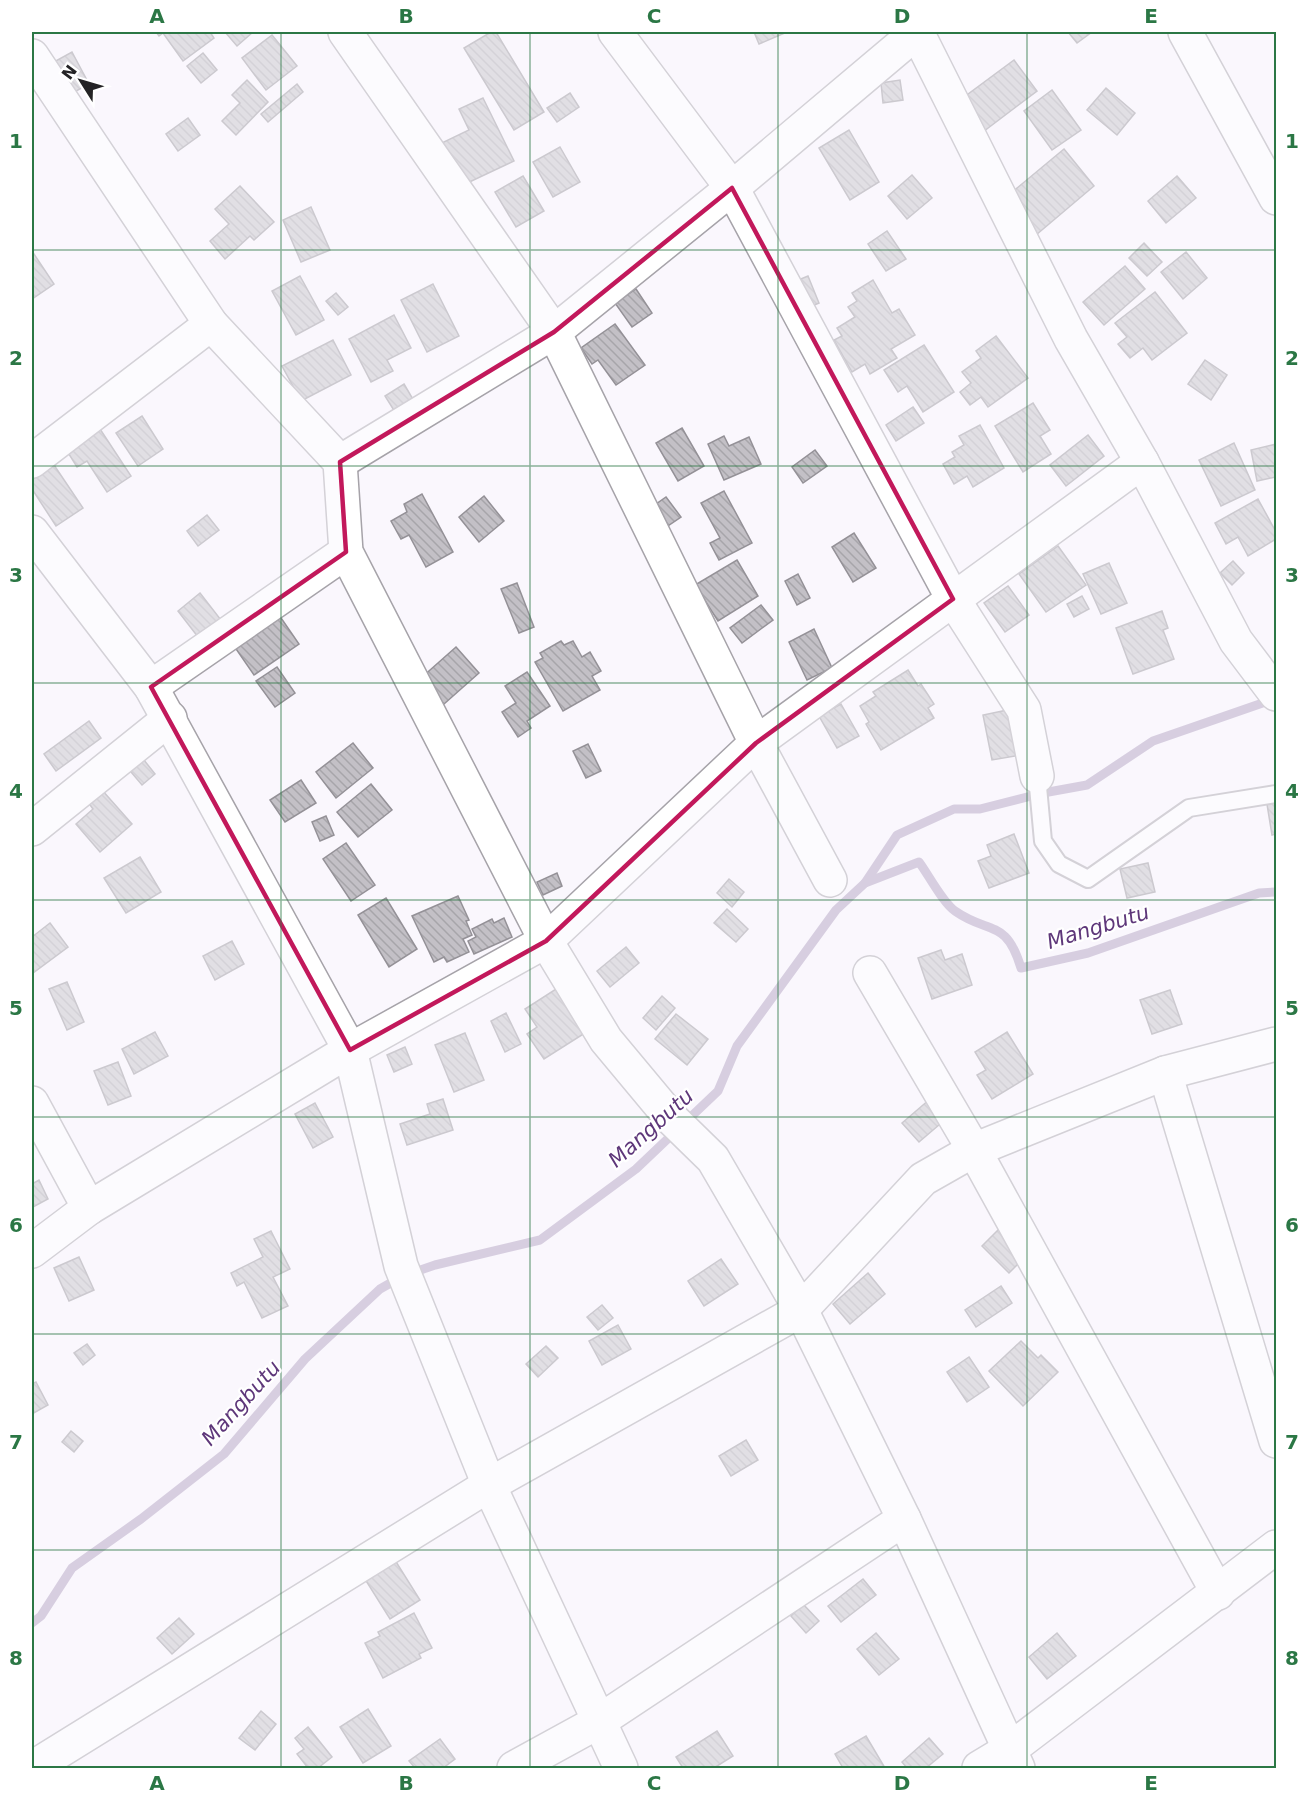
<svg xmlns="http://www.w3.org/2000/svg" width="1308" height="1800" font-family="'DejaVu Sans',sans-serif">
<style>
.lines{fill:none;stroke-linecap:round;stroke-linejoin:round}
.stream{stroke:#ae9cbd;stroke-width:9}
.building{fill:url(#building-back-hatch);stroke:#949197;stroke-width:1.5}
.service-casing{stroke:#a6a3a9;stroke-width:20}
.minor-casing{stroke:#a6a3a9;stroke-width:36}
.service{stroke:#fff;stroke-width:16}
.minor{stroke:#fff;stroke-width:33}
.marked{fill:none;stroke:#c2185b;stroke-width:4.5;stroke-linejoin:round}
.grid{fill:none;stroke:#2b7745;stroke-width:1.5;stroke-opacity:0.55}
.labels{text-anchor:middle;stroke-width:4.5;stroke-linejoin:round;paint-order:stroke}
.water-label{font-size:21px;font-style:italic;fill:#5e377a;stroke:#fff}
.neatline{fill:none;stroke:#2b7745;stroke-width:2}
.grid-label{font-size:20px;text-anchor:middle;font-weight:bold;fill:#2b7745}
</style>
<defs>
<pattern id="building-back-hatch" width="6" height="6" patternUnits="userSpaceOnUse" patternTransform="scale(1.5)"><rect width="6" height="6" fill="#c3c0c6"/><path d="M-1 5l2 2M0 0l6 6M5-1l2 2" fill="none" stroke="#a7a5aa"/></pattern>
</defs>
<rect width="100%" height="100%" fill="#faf7fd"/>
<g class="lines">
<g class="stream">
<polyline points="865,883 897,835 954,809 980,809 1043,793 1087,785 1153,741 1274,699"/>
<path d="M32,1623L41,1616L72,1568L141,1519L224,1454L305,1359L380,1289L403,1276L435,1265L540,1240L636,1169L718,1091L737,1046L836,910L865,883L919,862C928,874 943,903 955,911C989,935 1006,918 1021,968L1088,953L1259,893L1276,892"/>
</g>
</g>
<g class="building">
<polygon points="156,32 210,32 214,38 183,61 163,33 159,36"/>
<polygon points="225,32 253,32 237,46"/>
<polygon points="491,32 496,32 544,112 514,130 464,48"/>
<polygon points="754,32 787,32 759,44"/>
<polygon points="1068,32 1092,32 1077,43"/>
<polygon points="272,35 297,66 266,90 242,58"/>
<polygon points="72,52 89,84 69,95 52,63"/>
<polygon points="203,53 217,70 201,83 187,66"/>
<polygon points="1014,60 1037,91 971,141 948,109"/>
<polygon points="247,80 268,102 236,135 222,121 240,103 232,95"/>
<polygon points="900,80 903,100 883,103 881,83"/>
<polygon points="297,84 303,92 268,122 261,114"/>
<polygon points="1106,88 1135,113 1117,135 1087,110"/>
<polygon points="1052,90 1081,130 1052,150 1024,111"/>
<polygon points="570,93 579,107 557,122 547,108"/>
<polygon points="483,98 514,161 444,194 423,152 469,130 459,109"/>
<polygon points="188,118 200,135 178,151 166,134"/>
<polygon points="849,130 879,182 850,200 819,148"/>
<polygon points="560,147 580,182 553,197 533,162"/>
<polygon points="1064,149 1094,186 1036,235 1005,198"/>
<polygon points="912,175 932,198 907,219 888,196"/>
<polygon points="523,176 544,211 516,227 495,192"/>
<polygon points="1177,176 1196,198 1166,223 1148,201"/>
<polygon points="240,186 274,222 254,240 250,236 225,259 210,241 229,224 215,209"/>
<polygon points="311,207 330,250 301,262 283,220"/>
<polygon points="887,231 906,259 886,271 868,244"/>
<polygon points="1144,243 1162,262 1147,276 1129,258"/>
<polygon points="1186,252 1207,278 1183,299 1161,272"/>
<polygon points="34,254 54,284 32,299 32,255"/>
<polygon points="1125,266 1145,289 1104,325 1083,302"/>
<polygon points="300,276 324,320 296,335 272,291"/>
<polygon points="808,276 819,303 795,313 784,286"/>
<polygon points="873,280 892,313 899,309 915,335 891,349 897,358 870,374 865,364 852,372 834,340 842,336 837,328 855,317 848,307 857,301 852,293"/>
<polygon points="433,284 459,336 427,352 401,300"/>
<polygon points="636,289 652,313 632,327 615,303"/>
<polygon points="1155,292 1187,333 1152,360 1143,348 1130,358 1118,344 1127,337 1115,323"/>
<polygon points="336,293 348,307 338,315 326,301"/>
<polygon points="394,315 411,348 387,360 393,371 371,382 349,339"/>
<polygon points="615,324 645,365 616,385 598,360 592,364 581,348"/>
<polygon points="996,336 1028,378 988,407 981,397 970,405 960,392 971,383 962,372 981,358 976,351"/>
<polygon points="333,340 351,375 301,401 282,366"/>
<polygon points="924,345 954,392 923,412 907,386 898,392 884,370"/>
<polygon points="1205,360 1227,375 1211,400 1188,384"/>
<polygon points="404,384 414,401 395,412 385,396"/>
<polygon points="1033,403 1050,430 1040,436 1051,454 1023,472 995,426"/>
<polygon points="913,407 924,423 896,441 886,425"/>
<polygon points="142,416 163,449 138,466 116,433"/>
<polygon points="980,425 1004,468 973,487 967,476 954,484 943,464 955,457 952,452 964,445 959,436"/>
<polygon points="682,428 704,466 678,481 656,443"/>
<polygon points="100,429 131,476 107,492 87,461 77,467 67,451"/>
<polygon points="1088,435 1104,456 1066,486 1050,465"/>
<polygon points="724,436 729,446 749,437 761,464 724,480 708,444"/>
<polygon points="1234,443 1255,490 1221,506 1199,460"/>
<polygon points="1276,444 1276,477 1257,481 1251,450"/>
<polygon points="815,450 827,466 803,483 792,467"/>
<polygon points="54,465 83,508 56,526 32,489 32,479"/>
<polygon points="724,491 752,543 719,560 710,543 720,538 701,503"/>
<polygon points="422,494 453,552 426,567 409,535 401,539 391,521 407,512 404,504"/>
<polygon points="484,496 504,521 479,542 459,517"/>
<polygon points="666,497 681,517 653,536 639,516"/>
<polygon points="1258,499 1276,532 1276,539 1248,556 1238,537 1226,544 1215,523"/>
<polygon points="207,515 219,530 198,546 187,531"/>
<polygon points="854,533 876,568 853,582 832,547"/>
<polygon points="1058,546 1086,585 1046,612 1019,574"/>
<polygon points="737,560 758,596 718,621 695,585"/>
<polygon points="1233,561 1244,573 1232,585 1220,573"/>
<polygon points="1109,563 1127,603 1101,614 1083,574"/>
<polygon points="798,574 810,598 797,605 785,581"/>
<polygon points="517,583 534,627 519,633 501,589"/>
<polygon points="1008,586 1029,615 1005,632 984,603"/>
<polygon points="200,593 221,620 198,637 178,611"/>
<polygon points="1082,596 1089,609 1074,617 1067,604"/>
<polygon points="761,605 773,620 742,643 730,628"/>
<polygon points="1162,611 1168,628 1163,630 1174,659 1133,674 1116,628"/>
<polygon points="279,615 299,644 254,675 234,646"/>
<polygon points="814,629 832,668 807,680 789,642"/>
<polygon points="561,641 564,645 573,641 582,657 590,652 601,671 592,676 600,690 563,711 535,662 543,658 540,653"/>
<polygon points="456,647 479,673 444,704 421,678"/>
<polygon points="277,667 295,693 275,707 256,681"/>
<polygon points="908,670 918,686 921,684 934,704 928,708 934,718 881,750 866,724 869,722 860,706 876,696 873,692"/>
<polygon points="527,672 550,706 527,721 531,728 518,737 502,712 516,703 505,686"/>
<polygon points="841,704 859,736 837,748 819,716"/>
<polygon points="1017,708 1026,754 992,760 983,715"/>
<polygon points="89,721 101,738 56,771 44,754"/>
<polygon points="353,743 373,768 336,798 316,772"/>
<polygon points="588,744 601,771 586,778 573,751"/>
<polygon points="140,755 155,774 142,785 126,766"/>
<polygon points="301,780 316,803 285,822 270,800"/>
<polygon points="371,784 392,810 358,837 337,812"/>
<polygon points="102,790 132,824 100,852 76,824 93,809 88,802"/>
<polygon points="1276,796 1276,834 1272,835 1266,798"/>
<polygon points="326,816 334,835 320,841 312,822"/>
<polygon points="1014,834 1029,873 989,888 978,861 991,856 987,845"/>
<polygon points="346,843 375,885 351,901 323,859"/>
<polygon points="140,857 161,892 126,913 104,878"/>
<polygon points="1148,863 1155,892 1127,898 1120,869"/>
<polygon points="557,873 562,886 543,895 537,882"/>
<polygon points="729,879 744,892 732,907 717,893"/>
<polygon points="458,896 469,920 466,921 472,935 463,939 469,952 447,962 444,957 434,962 412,916"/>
<polygon points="386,898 417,949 389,967 358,915"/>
<polygon points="727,909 748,929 736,942 714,923"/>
<polygon points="504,918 512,937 474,954 468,941 476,937 472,929 492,919 494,923"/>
<polygon points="50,923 68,947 33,973 32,937"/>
<polygon points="232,941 244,964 215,980 203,956"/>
<polygon points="626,947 639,963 610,987 597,971"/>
<polygon points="941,950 945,960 962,954 972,985 932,999 918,958"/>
<polygon points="67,982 84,1022 67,1030 49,989"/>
<polygon points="556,989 585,1033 544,1059 527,1034 537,1027 525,1009"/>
<polygon points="1170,990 1182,1024 1152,1034 1140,1000"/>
<polygon points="662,996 675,1008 656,1030 643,1018"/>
<polygon points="506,1013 521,1044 505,1052 491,1021"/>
<polygon points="676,1014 708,1039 687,1065 655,1039"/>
<polygon points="155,1032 168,1056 134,1074 122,1049"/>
<polygon points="1007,1032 1033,1074 992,1099 977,1075 986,1070 975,1052"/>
<polygon points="465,1033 484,1080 454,1092 435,1045"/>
<polygon points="405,1047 412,1064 394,1072 387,1055"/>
<polygon points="118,1062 131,1096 108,1105 94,1071"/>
<polygon points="443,1099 453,1130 407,1145 400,1124 430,1114 427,1104"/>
<polygon points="930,1099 946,1119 919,1142 902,1123"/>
<polygon points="315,1103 333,1137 313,1148 295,1114"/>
<polygon points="39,1180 48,1199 33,1207 32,1184"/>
<polygon points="1002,1226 1029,1253 1009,1273 982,1246"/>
<polygon points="271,1231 290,1269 273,1277 288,1306 262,1318 244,1282 237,1286 231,1273 263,1257 254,1239"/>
<polygon points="79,1257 94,1290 69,1301 54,1268"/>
<polygon points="721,1259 738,1284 704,1306 688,1281"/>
<polygon points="868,1273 885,1294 850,1324 833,1304"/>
<polygon points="1001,1286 1012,1303 976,1327 965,1310"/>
<polygon points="602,1305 613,1318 598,1330 587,1317"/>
<polygon points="618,1325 631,1349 602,1365 589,1341"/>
<polygon points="1021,1341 1038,1358 1041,1355 1058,1372 1023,1406 989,1371"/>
<polygon points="87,1344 95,1355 83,1365 74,1353"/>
<polygon points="546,1346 558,1358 538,1377 526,1364"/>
<polygon points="969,1357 989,1387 967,1402 947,1372"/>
<polygon points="36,1382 48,1405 32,1414 32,1384"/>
<polygon points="71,1431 83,1441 74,1452 62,1442"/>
<polygon points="746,1440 758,1460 731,1476 719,1456"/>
<polygon points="393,1557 420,1600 390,1619 363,1576"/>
<polygon points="863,1579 876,1595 841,1622 828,1606"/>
<polygon points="803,1604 819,1621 806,1633 791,1616"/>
<polygon points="414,1613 432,1648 419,1654 421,1658 383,1678 365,1643 380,1636 378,1632"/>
<polygon points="179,1618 194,1634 172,1654 157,1638"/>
<polygon points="876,1633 899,1659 879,1675 857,1649"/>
<polygon points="1057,1633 1076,1656 1047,1679 1029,1657"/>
<polygon points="368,1709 391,1746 363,1763 340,1727"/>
<polygon points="261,1711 276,1724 255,1750 239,1738"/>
<polygon points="308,1727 332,1757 318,1768 308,1768 297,1754 304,1749 295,1738"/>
<polygon points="717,1731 733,1756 714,1768 683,1768 676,1757"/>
<polygon points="866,1736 885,1768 843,1768 835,1754"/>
<polygon points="929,1738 943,1754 926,1768 907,1768 902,1762"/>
<polygon points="440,1739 455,1759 443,1768 415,1768 409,1761"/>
</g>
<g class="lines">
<defs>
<polyline id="service" points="1037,776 1043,841 1059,864 1088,879 1189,808 1276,794"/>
<g id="minor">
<polyline points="345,32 554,332 756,743 830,880"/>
<polyline points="615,32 732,188 953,599 1024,710 1037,776"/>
<polyline points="917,32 1071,339 1142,462 1236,641 1276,694"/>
<polyline points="1185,32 1276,198"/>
<polyline points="32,56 211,324 340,462 346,552 546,941 606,1040 671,1118 713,1159 801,1310 904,1519 1018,1768"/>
<polyline points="32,461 211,324"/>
<polyline points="340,462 554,332 732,188 917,32"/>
<polyline points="32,532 151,687 350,1050 401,1266 489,1485 621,1768"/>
<polyline points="151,687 346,552"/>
<polyline points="32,829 170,718"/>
<polyline points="870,973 974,1150 1218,1593"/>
<polyline points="1165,1073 1276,1441"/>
<polyline points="32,1103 89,1208"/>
<polyline points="32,1251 89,1208 350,1050 546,941 756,743 1142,462"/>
<polyline points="32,1768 489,1485 801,1310 923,1179 974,1150 1165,1073 1276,1044"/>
<polyline points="514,1768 598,1722 904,1519"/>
<polyline points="979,1768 1009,1750 1276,1547"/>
</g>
</defs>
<use href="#service" class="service-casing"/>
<use href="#minor" class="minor-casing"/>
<use href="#service" class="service"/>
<use href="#minor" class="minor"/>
</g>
<path d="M0 0H1308V1800H0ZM732,188L953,599L756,743L546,941L350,1050L151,687L346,552L340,462L554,332Z" fill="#faf7fd" fill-opacity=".55" fill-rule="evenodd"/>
<path class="marked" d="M732,188L953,599L756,743L546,941L350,1050L151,687L346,552L340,462L554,332Z"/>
<path class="grid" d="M281,32V1768M530,32V1768M778,32V1768M1027,32V1768M32,250H1276M32,466H1276M32,683H1276M32,900H1276M32,1117H1276M32,1334H1276M32,1550H1276"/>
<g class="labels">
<g class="water-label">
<text transform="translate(1098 927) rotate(-17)" y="7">Mangbutu</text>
<text transform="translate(651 1128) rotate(-42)" y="7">Mangbutu</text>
<text transform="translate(241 1403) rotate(-48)" y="7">Mangbutu</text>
</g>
</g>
<rect width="1308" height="1800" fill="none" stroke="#ffffff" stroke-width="66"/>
<g transform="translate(81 81) rotate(307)" stroke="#ffffff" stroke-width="4.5" paint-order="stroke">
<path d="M0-4.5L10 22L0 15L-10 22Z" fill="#242325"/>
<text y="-9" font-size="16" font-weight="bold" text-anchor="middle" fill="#242325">N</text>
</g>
<rect x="33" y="33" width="1242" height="1734" class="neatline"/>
<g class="grid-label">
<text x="157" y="23">A</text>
<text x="406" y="23">B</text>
<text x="654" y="23">C</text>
<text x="902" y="23">D</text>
<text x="1151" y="23">E</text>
<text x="16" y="148">1</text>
<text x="1292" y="148">1</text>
<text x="16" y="365">2</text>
<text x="1292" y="365">2</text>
<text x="16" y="582">3</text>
<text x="1292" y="582">3</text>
<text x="16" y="798">4</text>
<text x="1292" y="798">4</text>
<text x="16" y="1015">5</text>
<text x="1292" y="1015">5</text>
<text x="16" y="1232">6</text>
<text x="1292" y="1232">6</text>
<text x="16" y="1449">7</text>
<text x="1292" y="1449">7</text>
<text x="16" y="1665">8</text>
<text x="1292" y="1665">8</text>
<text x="157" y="1790">A</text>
<text x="406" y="1790">B</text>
<text x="654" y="1790">C</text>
<text x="902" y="1790">D</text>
<text x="1151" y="1790">E</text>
</g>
</svg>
